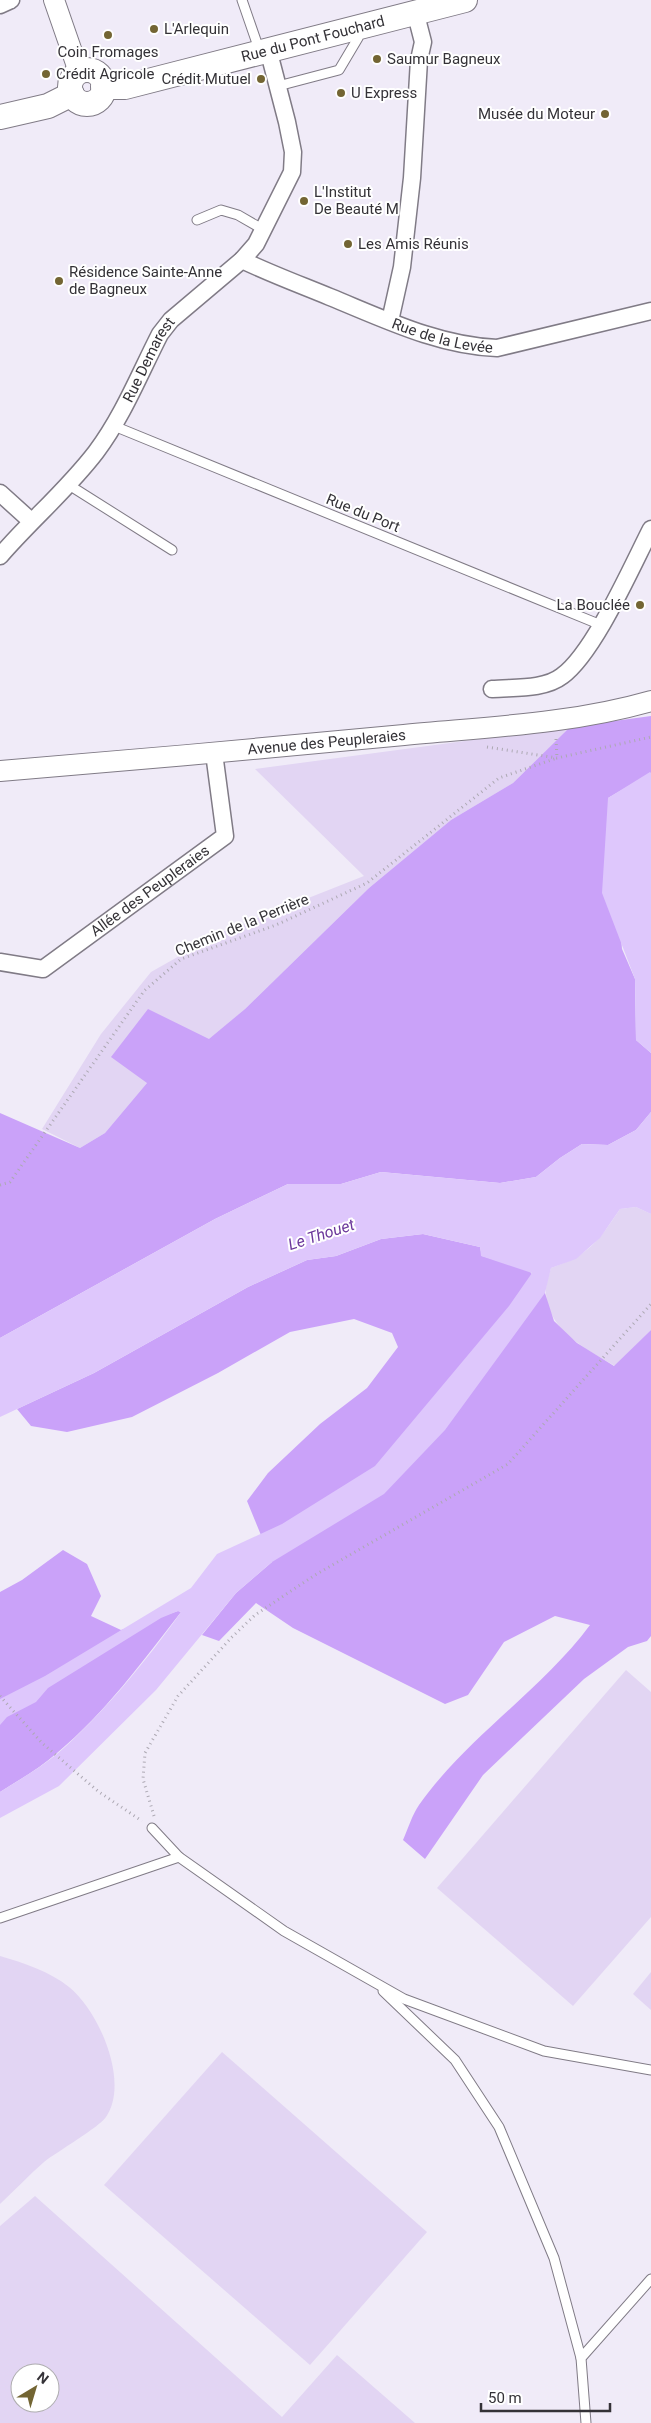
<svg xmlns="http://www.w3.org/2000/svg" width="651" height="2423" font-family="Roboto,sans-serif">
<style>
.green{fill:#e2d5f3;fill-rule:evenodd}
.forest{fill:#caa2f9}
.water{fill:#dec7fc}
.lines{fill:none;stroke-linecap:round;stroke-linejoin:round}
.service-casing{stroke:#807b86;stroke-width:11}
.minor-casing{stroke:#807b86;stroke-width:19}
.tertiary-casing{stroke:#807b86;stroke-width:22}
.secondary-casing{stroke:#807b86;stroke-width:26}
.path{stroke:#ada9b3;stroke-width:3;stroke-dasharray:1 4;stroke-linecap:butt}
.service{stroke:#fff;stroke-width:9}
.minor{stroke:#fff;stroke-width:16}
.tertiary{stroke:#fff;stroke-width:20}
.secondary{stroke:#fff;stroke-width:24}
.poi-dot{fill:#736533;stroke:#fff;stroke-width:2}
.labels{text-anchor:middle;stroke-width:4;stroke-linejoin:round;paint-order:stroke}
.poi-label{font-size:15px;fill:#343237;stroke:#fff;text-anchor:start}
.street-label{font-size:15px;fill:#343237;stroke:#fff}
.water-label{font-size:16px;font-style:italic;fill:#6b379b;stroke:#fff}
</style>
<rect width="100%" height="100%" fill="#f0ebf8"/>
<g class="green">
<polygon points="570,727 513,783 451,820 369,888 245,1009 209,1040 147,1083 105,1133 80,1148 42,1129 101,1034 151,972 220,933 364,876 255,769"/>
<path d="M636,1207L651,1214V1330L615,1366C586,1349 549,1331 546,1294C545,1286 549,1275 551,1268C589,1255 598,1242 620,1209Z"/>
<polygon points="626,1670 651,1692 651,1917 573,2006 437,1888"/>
<path d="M0,1956C24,1963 49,1971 69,1987C99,2011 130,2082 106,2117C98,2128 58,2151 44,2162C29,2175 15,2190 0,2204Z"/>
<polygon points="651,1972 651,2010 633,1994"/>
<polygon points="222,2052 427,2232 310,2365 104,2185"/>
<path d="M35,2196L282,2417L337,2355L415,2423H0V2226ZM20,2373H50V2403H20Z"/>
</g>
<g class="forest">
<polygon points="651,716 651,773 608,798 622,949 635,979 636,1040 651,1053 651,1112 636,1130 608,1145 582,1144 560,1158 536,1177 500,1183 381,1172 341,1184 288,1184 215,1219 0,1338 0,1113 80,1148 105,1133 147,1083 111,1057 148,1009 209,1039 245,1009 369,888 451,820 513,783 570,727"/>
<path d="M423,1234L480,1247L482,1256L529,1270L545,1293L554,1321L577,1343L614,1366L651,1330V1636L647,1641L628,1647L584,1679L483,1775L425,1859L403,1840C408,1829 412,1815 419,1805C467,1737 541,1691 590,1625L555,1616L504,1642L468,1695L445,1704L293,1628L256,1603L219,1641L202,1635L236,1593L272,1562L247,1501L268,1473L320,1424L367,1388L398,1347L392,1333L354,1319L290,1332L218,1373L132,1417L67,1432L31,1426L17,1409L94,1373L248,1287L307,1260L336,1256L381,1239Z"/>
<path d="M63,1550L87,1564L101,1596L91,1616L121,1630L178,1611L181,1612C143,1661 105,1713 57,1753C40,1768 19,1780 0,1792V1592L22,1580Z"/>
</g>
<g class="water">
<polygon points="650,772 651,773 651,1053 636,1040 635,979 602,893 608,798"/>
<path d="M651,1112V1214L636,1207L620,1209L600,1238L576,1259L551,1268L545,1293L445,1430L384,1494L272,1562L236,1593L156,1690L59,1786L0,1818V1792C19,1780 40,1768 57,1754C101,1716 148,1659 181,1612L178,1611L161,1618L48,1688L36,1702L7,1717L0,1725V1699L45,1676L191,1588L217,1554L282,1524L375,1466L509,1306L532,1273L481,1256L480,1247L423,1234L381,1239L336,1256L307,1260L248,1287L94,1373L0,1417V1338L215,1219L288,1184H341L381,1172L500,1183L536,1177L560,1158L582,1144L608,1145L636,1130Z"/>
</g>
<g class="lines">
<defs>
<g id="service">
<polyline points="242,0 260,52"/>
<polyline points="278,86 339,70 358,38 359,29"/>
<polyline points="197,220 221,210 238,215 264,230"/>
<polyline points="114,426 601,625"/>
<polyline points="69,485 172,550"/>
<polyline points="152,1828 179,1857 284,1931 404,1999 544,2051 651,2070"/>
<polyline points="0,1918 179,1857"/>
<polyline points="383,1991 455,2060 499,2127 554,2258 581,2358"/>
<polyline points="586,2423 581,2358 651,2279"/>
</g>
<g id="minor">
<polyline points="0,5 11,0"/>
<path id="s1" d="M242,260C271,274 301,285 330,297C384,319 439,346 497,348L651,311"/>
<polyline points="390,321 402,267 412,178 419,60 423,42 415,11"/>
<polyline points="0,493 31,521"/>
<path id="s2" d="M0,556C31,520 67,490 96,452C123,416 140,373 160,334L171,320L242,260L256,244L292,172L293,152L287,122L268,49"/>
<path d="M492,689C513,687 544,690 562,676C594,653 632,566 651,529"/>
<path id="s3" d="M0,962L43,969L225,836L214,753"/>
</g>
<g id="tertiary">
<polyline points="54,0 79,72"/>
<path id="s4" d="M0,771C135,760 269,748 404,735C486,727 571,724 651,701"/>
</g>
<g id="secondary">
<circle cx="87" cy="87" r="17"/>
<path id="s5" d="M103,87H125L465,0"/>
<polyline points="0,117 48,106 72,94"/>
</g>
</defs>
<use href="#service" class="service-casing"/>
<use href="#minor" class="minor-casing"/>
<use href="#tertiary" class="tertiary-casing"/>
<use href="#secondary" class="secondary-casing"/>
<g class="path">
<polyline points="556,739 557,758"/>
<polyline points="487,747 557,758 651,737"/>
<polyline points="0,1185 10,1182 144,991 181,959 276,925 367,883 499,778 557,758"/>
<polyline points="0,1696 42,1743 99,1792 142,1821"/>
<polyline points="154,1816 143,1779 145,1753 178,1696 232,1637 255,1615 315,1575 508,1464 651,1304"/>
</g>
<use href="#service" class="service"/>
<use href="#minor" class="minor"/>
<use href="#tertiary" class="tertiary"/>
<use href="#secondary" class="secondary"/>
</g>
<g class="poi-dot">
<circle cx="154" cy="29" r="5"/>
<circle cx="108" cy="35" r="5"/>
<circle cx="377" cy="59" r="5"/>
<circle cx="46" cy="74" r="5"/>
<circle cx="261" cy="79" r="5"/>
<circle cx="341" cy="93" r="5"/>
<circle cx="605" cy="114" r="5"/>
<circle cx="304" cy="201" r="5"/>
<circle cx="348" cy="244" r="5"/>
<circle cx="59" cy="281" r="5"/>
<circle cx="640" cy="605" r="5"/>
</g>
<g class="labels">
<g class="poi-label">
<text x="164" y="34">L'Arlequin</text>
<text x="108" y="57" text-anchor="middle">Coin Fromages</text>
<text x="387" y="64">Saumur Bagneux</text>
<text x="56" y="79">Crédit Agricole</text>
<text x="251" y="84" text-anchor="end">Crédit Mutuel</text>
<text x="351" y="98">U Express</text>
<text x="595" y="119" text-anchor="end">Musée du Moteur</text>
<text x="314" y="197">L'Institut<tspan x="314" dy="17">De Beauté M</tspan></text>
<text x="358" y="249">Les Amis Réunis</text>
<text x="69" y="277">Résidence Sainte-Anne<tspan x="69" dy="17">de Bagneux</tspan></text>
<text x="630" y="610" text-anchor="end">La Bouclée</text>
</g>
<g class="street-label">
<text dy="5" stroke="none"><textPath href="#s5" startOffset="216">Rue du Pont Fouchard</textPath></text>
<text dy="5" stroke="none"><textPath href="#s1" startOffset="215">Rue de la Levée</textPath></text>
<text dy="5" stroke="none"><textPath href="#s2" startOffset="248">Rue Demarest</textPath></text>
<text transform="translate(363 513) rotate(22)" y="5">Rue du Port</text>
<text dy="5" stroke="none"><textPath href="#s4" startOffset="328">Avenue des Peupleraies</textPath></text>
<text dy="5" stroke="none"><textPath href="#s3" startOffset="176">Allée des Peupleraies</textPath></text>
<text transform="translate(242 925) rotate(-22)" y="5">Chemin de la Perrière</text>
</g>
<g class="water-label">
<text transform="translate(321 1234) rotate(-18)" y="6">Le Thouet</text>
</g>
</g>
<g transform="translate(35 2388) rotate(38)"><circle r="24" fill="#ffffff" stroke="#aeadaf"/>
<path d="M0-4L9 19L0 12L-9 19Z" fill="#736533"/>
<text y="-8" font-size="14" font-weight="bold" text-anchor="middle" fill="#343237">N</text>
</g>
<path d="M481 2403v8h129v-8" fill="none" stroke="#343237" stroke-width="2.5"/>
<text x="488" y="2403" font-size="15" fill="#343237" stroke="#ffffff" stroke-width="4" paint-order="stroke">50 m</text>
</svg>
